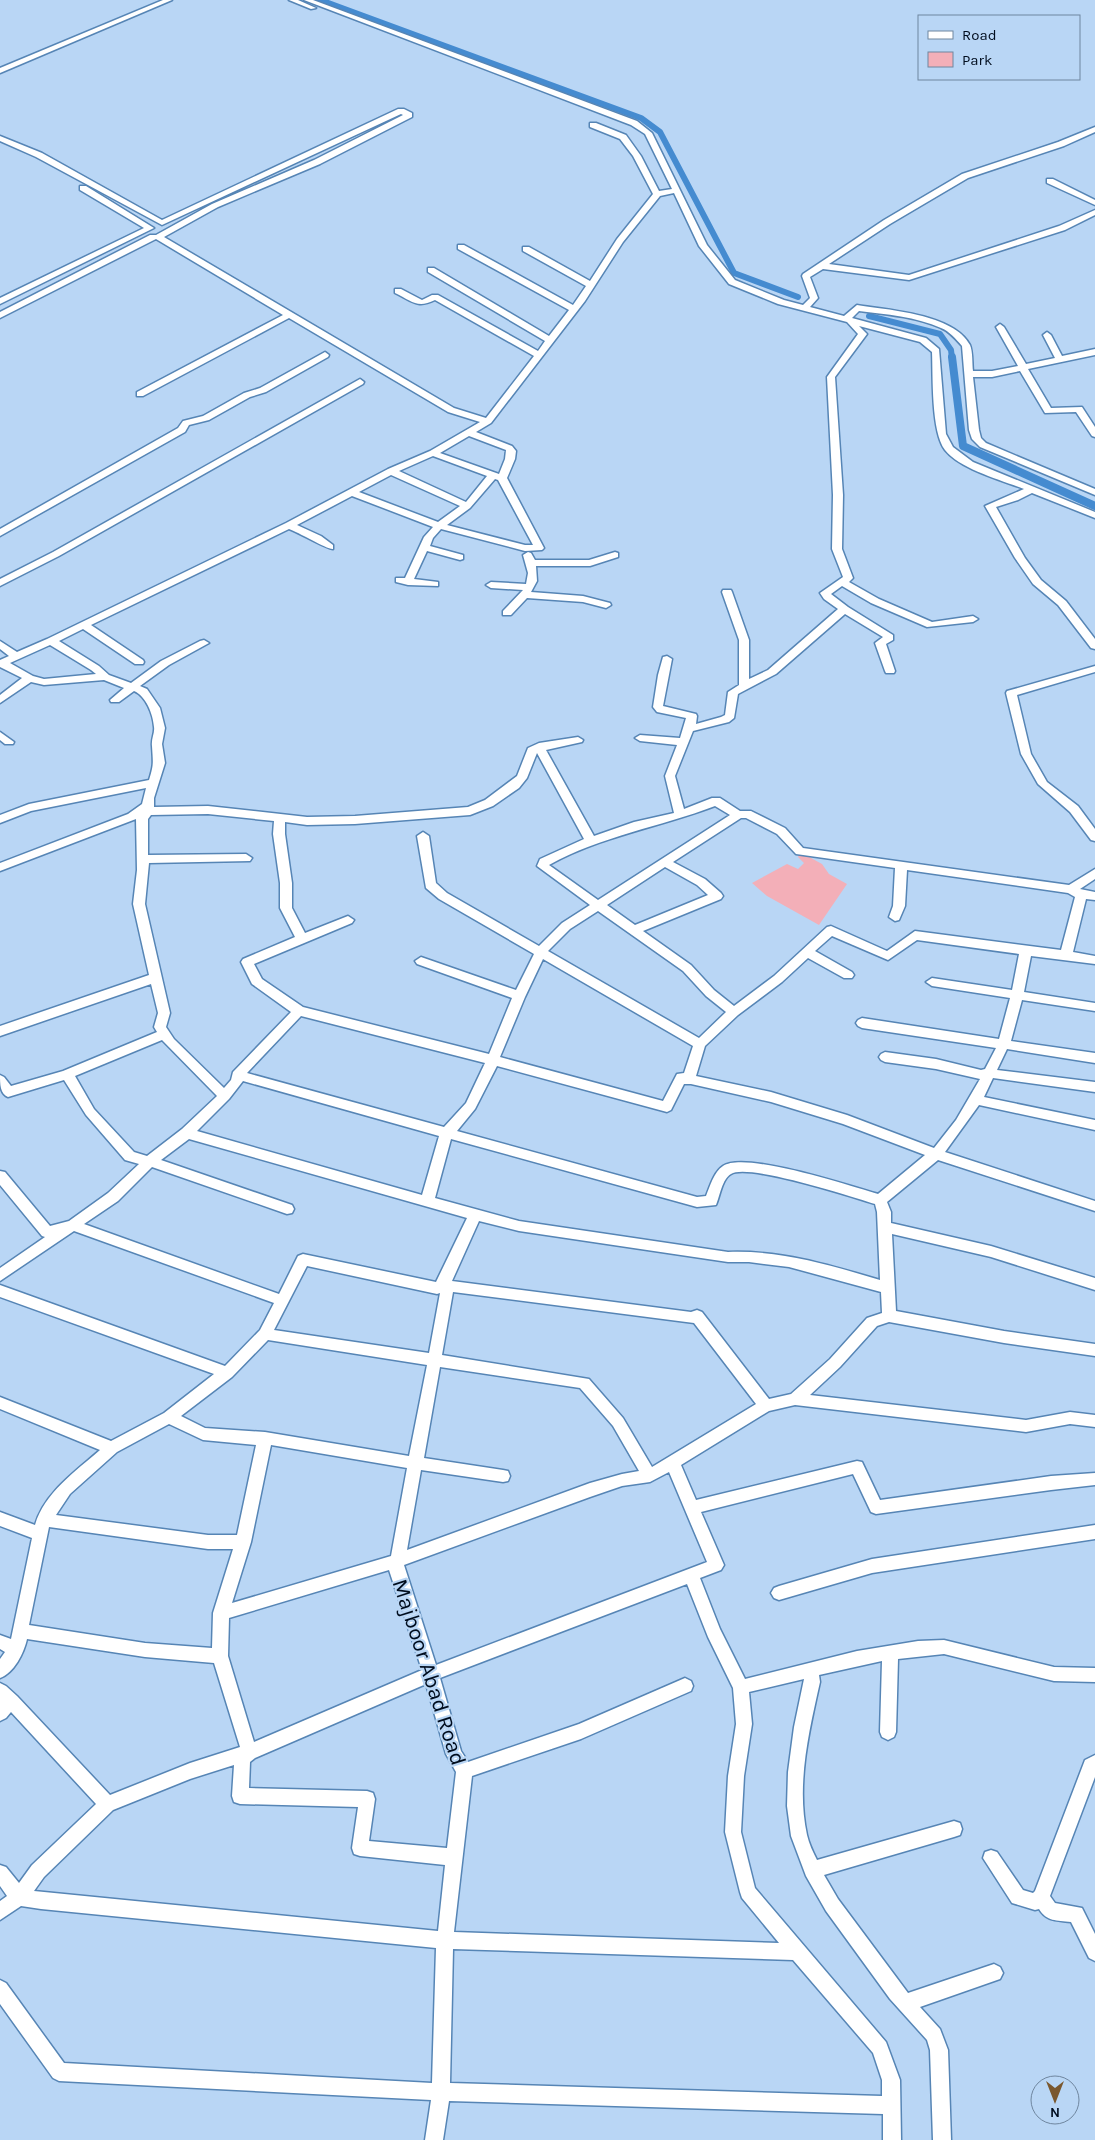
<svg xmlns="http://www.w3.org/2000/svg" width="1095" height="2140" font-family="Karla,sans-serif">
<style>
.green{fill:#f3afb8}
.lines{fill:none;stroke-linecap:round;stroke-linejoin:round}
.canal-far1{stroke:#458bd0;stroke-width:6}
.canal{stroke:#458bd0;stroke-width:8}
.minor-casing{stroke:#5685b5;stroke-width:3}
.minor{fill:#fff;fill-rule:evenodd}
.labels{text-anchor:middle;stroke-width:4.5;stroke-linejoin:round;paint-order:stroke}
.near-street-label{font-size:22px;fill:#000d1e;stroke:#b9d6f5}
</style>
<rect width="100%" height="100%" fill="#b9d6f5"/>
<polygon class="green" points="800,852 822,864 829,874 847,884 819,925 767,896 752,883 787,864 798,869 804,863 798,857"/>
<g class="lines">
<g class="canal-far1">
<polyline points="320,0 641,118 660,132 734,273 798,297"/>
<polyline points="869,316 940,334 951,350 952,358"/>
</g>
<polyline class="canal" points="952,357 963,446 1095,506"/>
<defs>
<g id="minor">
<polygon points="163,0 172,0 0,73 0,68"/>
<polygon points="289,0 298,0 316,8 311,9"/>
<path d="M304,0H313L637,121L652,133L707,245L735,280L784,300L803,305L810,298L802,276L803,274L884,220L962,174L1058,142L1095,127V132L1064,146L968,178L890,224L829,264L909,275L1059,226L1095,210V215L1065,230L909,280L823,269L810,277L818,298L810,307L844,316L857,305C888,310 954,314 970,345C973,352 972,364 973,371H992L1018,366L996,327L1000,324L1004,327L1026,364L1055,358L1043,335L1047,332L1051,335L1062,356L1095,349V355L1028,369L1051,408L1082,407L1095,427V437L1092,436L1076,412L1045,413L1020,371L992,377H973L979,430L981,438L986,443L1095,489V495L980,447L972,439L969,430L962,346C956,339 949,331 941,328C917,317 885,314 859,311L852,318L926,338L939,349L946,434L953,447L973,462L1095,512V518L1032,493L1018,500L996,507L1025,558L1041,580L1066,601L1095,639V649L1091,648L1058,605L1033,584L1015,558L985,506L1024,489C1001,480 960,469 945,450C931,432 933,376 932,352L920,342L859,326L867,334L835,377L843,495L842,549L853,578L849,582L879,599L932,622L973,616L978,619L973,622L927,627L871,603L842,586L831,594L848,607L893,635V640L886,644L895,671L894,673H886L885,671L875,643L883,637L845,614L776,674L738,694L734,718L729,722L693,731L675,776L684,809L712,798H720L740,811H751L785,828L803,848L1069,885L1095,869V879L1080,889L1095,892V900L1086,899L1073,952L1095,956V964L1031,956L1024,992L1095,1003V1011L1022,1000L1011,1041L1095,1053V1063L1007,1049L997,1070L1095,1082V1092L993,1078L984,1097L1095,1120V1130L979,1105L945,1152L1095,1201V1211L938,1160L887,1202L891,1212V1223L991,1246L1095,1278V1290L991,1257L892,1234L896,1311L1004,1331L1095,1344V1356L1004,1343L889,1322L877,1326L840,1367L810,1395L1026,1420L1070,1412L1095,1415V1427L1070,1424L1026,1432L795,1405L769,1411L681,1465L696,1500L857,1461L862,1462L880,1500L1051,1476L1095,1473V1485L1051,1490L876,1514L871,1512L853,1474L701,1512L724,1565L721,1570L700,1578L720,1629L745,1679L857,1651L918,1641L944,1640L1054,1667L1095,1668V1682L1054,1681L944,1654L898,1659L896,1732L894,1737L888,1740L882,1737L880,1732L882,1661L819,1675L820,1682C809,1731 796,1785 807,1835C809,1844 813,1852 817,1860L954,1821L960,1823L962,1829L960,1835L954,1837L824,1875L838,1899L908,1993L994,1964L1000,1967L1003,1973L1000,1979L920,2007L940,2029L948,2050L951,2140H933L930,2050L927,2040L890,1999L826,1911L806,1876L791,1836L787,1806L788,1772L794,1727L804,1679L749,1692L752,1724L744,1776L741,1832L755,1888L886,2042L900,2080L901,2140H883V2114L449,2101L443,2140H425L431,2100L59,2081L53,2078L0,2004V1980L6,1983L64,2063L432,2083L436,1948L41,1909L21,1906L0,1920V1901L7,1896L0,1886V1865L6,1867L19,1883L32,1865L96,1804L11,1712L6,1718L0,1721V1683L6,1686L17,1696L110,1795L190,1763L240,1747L214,1663L145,1657L27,1639C24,1653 14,1673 0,1678V1659L5,1652L0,1649V1635L11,1639L32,1538L0,1526V1512L35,1525C44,1493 76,1471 100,1450L0,1409V1397L111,1441L164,1413L214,1374L0,1297V1285L225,1366L260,1330L274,1303L74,1231L0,1281V1268L45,1237L42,1236L0,1185V1171L5,1172L50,1226L69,1221L108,1193L139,1164L125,1160L86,1115L64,1080L8,1097C0,1094 0,1084 0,1075L4,1077L11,1086L63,1071L157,1032L154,1027L158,1013L151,984L0,1036V1026L149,975L133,904L137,870L136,819L0,871V863L128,814L142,804L146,788L31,811L0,823V815L29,804L149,780C154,764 153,763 152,746C151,739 155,733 154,727C153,714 146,696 134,691L119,702H111L110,700L124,688L104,680L44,685L31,682L0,703V695L22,678L0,667V660L9,656L0,649V641L17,652L47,639L286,523L388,469L430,451L480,422L448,412L289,318L143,396H137V392L283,315L156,239L0,318V312L150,235H156L212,204L314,160L403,115L401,114L162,225L36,157L0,141V136L42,153L162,220L398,109H404L412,113V117L320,164L218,207L164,237L454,408L486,418L534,356L435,300C417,309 412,301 395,293V289H401L422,300L432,295H438L538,351L545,341L428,272V268H434L549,336L569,310L458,249V245H464L573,305L586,286L523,251V247H529L590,281L617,239L653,194L633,156L620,139L590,127V123H596L626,135L641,156L659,191L672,189L645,134L631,125ZM674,193L699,246L729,284L778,304L847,322L858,334L827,377L833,495L832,549L843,577L820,593L824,599L838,609L768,670L749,679V640L732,592L731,590H723L722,592L739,640V685L728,692L725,715L721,717L696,724L697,716L696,714L663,706L672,659L667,656L663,657L658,675L653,707L657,712L686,718L680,738L640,735L635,738L640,741L677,745L665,776L674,813L634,822L594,836L546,750L582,742L583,740L578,737L539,743L528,748L517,776L485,800L468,807L355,816L307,817L208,806L154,807V798L165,763L162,744L165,728L160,708L147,689L140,686L169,665L209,643L204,640L200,641L161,661L131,683L109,675L99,666L59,641L83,629L135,664H143L144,662L143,660L91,625L289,529C298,532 328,550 333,549V545L321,536L297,525L352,496L433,527L424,537L405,578H396V582L408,585L438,586V582L414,579L427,551L460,560L463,559V555L430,546L433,538L441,529L525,551L542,550L544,548L507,478L515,459L516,451L512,446L476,432L491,423L585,301L623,242L660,196ZM469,436L506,450L505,459L499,474L440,453ZM433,456L487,476L466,502L399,471ZM391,475L460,506L438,522L359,492ZM495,479L498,480L533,545H525L447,525L470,508ZM50,645L91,670L96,674L44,679L33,676L10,663ZM537,753L584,839L540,859L537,866L590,905L562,923L539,946L447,893L436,883L429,836L423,832L417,836L426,888L439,899L534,954L516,990L421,957L415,961L417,964L512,998L489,1054L303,1007L262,979L254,964L352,923L354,920L348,916L305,933L292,908V883L285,834V822L307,825L355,824L470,815L493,806L519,788L527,778ZM715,806L730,815L598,900L549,865C601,836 660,827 715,806ZM208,814L274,821L273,834L280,883V908L295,937L243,959L241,962L252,984L291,1012L233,1072L231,1080L224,1088L174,1039L166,1027L170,1013L145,904L149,863L250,861L252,858L246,854L148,855V819L151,815ZM741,818H746L777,834L796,854L895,868L893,906L889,917L895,921L899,920L905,906L907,870L1068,893L1075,897L1061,950L915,931L887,951L831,926L827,927L774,976L734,1006L714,990L691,965L643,931L721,899L723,896L721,893L705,879L673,862ZM665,867L697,885L708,895L635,925L607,905ZM598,911L683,971L706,996L726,1012L699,1038L548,951L570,929ZM832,936L888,960L917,940L1019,954L1012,990L932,978L926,982L932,986L1010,998L999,1039L862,1018L858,1020L856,1023L858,1026L862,1028L996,1048L985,1069L981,1070L936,1059L885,1052L881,1054L879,1057L881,1060L885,1062L936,1069L980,1079L956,1120L934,1148L847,1115L771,1092L696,1076L705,1046L738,1015L782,982L808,958L844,978H852L854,975L852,972L815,951ZM543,959L693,1046L684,1073L677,1074L663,1101L500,1057L525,997ZM301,1016L485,1063L466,1103L444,1127L247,1073ZM162,1040L217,1096L182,1129L147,1156L134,1152L94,1109L75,1076ZM497,1066L667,1112L671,1110L684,1084H691L771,1102L843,1124L925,1155L878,1194C850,1186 745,1151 723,1166C714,1172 710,1186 706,1196L697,1197L457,1131L475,1109ZM243,1081L439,1136L422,1195L197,1131L229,1099ZM189,1139L467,1218L436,1282L303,1254L298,1256L279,1294L84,1224L118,1201L152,1167L287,1214L292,1213L294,1209L292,1205L161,1160ZM451,1139L697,1207L716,1205C720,1196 722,1179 731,1174C748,1163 852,1197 875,1204L877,1212L880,1280C830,1265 781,1250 728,1252L519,1221L435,1198ZM479,1221L519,1231L728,1262H749L789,1267L881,1292L882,1313L867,1318L830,1359L791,1394L769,1399L702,1312L697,1310L691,1312L452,1281ZM307,1266L437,1294L440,1293L429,1353L274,1330ZM453,1292L694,1323L756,1404L652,1467L623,1418L589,1379L442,1355ZM268,1340L427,1365L409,1456L265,1432L205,1428L181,1416L232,1377ZM440,1367L580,1388L613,1426L639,1471L622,1474L590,1483L407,1550L421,1470L503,1482L508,1481L510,1476L508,1471L503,1470L424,1458ZM169,1424L203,1440L256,1445L237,1535H208L56,1515L70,1494L117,1452ZM271,1445L407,1468L391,1556L232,1603L251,1542ZM669,1472L707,1562L436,1665L404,1565L590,1497L622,1486L650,1482ZM49,1527L208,1549H233L213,1613L212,1648L145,1643L29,1625ZM389,1570L422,1670L254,1742L228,1656L229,1618ZM687,1584L708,1637L733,1688L736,1724L728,1776L725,1832L740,1892L742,1898L779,1943L454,1932L472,1776L581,1739L691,1691L693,1686L691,1681L685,1678L579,1724L468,1762L461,1751L440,1678ZM426,1684L446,1754L456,1772L447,1848L369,1841L375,1799L373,1793L367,1791L249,1788L250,1762L255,1758ZM234,1765L232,1796L234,1802L240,1804L358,1807L352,1848L354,1854L360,1856L445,1865L438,1931L34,1891L44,1877L113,1810L190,1779ZM453,1949L793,1960L873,2053L882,2080V2096L450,2083Z"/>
<polygon points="1047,179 1053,179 1095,200 1095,205 1047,183"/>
<polygon points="80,186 86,186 154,228 0,304 0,298 144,228 80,190"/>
<polygon points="325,352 329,355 328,357 266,392 250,397 209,420 189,425 185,432 0,536 0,529 178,428 183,421 203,416 244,393 260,388"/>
<polygon points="360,379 364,382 363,384 59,556 0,586 0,579 53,552"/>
<polygon points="528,552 531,553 535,560 589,560 615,552 618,553 618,557 590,566 536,566 537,581 531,592 583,596 610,603 611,605 606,608 583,602 527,598 511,615 503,615 503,611 523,590 491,588 486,585 491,582 526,584 528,573 523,555"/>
<polygon points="1095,666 1095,672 1017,695 1031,754 1047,782 1078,806 1095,829 1095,841 1091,840 1070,812 1038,784 1021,754 1006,693 1007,691"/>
<polygon points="0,732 14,742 13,744 5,744 0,740"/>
<polygon points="1095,1525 1095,1539 872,1573 779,1600 774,1598 771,1593 774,1588 779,1586 872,1559"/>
<path d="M1095,1755V1777L1050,1896L1055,1903L1082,1908L1095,1934V1961L1089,1958L1071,1922C1056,1920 1047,1922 1039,1909L1035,1910L1012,1903L983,1858L985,1852L991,1850L997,1852L1023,1890L1033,1893L1035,1891L1085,1760Z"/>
</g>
</defs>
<use href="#minor" class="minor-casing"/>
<use href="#minor" class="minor"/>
</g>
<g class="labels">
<g class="near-street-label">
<text transform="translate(430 1672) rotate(72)" y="8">Majboor Abad Road</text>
</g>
</g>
<rect x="918" y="15" width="162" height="65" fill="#b9d6f5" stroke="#6f869f"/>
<rect x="928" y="31" width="25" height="8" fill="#ffffff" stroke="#6f869f"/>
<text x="962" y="40" font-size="15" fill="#000d1e">Road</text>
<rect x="928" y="52" width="25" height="15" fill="#f3afb8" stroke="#6f869f"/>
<text x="962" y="65" font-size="15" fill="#000d1e">Park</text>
<g transform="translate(1055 2100) rotate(180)"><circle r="24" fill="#b9d6f5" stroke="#6f869f"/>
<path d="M0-4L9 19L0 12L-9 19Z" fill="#7a582f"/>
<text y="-8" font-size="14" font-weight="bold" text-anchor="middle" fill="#000d1e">N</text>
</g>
</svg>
